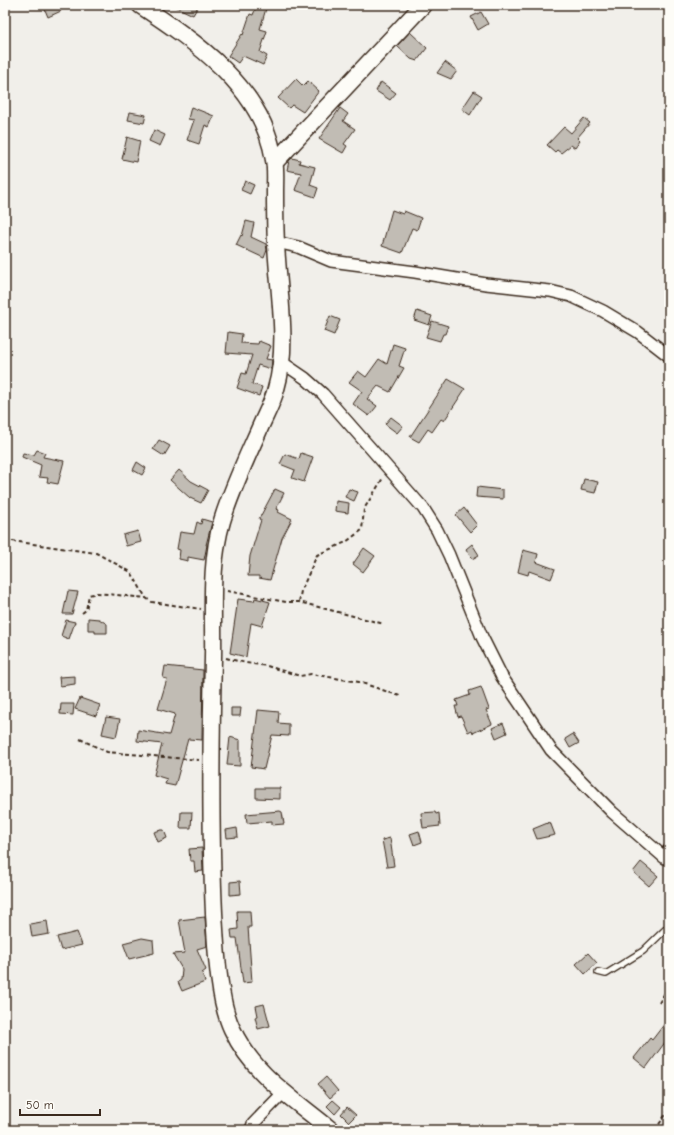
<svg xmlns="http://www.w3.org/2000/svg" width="674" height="1135" font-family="'Comic Neue',sans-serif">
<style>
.building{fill:#c1bcb4;stroke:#3b2a1e}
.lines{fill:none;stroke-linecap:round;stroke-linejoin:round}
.lane-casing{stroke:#3b2a1e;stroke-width:8}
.street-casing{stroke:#3b2a1e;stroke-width:14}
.secondary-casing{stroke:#3b2a1e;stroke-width:19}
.path{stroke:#3b2a1e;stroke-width:2;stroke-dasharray:4 3;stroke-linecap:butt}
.lane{stroke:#fdfcf7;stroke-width:5.5}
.street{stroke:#fdfcf7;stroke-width:11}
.secondary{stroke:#fdfcf7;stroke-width:16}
</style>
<rect width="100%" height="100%" fill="#f1efea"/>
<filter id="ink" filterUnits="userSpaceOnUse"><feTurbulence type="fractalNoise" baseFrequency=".025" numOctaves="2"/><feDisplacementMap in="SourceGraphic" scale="8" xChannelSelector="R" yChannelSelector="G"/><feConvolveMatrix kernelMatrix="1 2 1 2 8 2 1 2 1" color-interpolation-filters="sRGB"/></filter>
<g filter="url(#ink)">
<g class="building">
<polygon points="43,5 58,5 61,11 48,17"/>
<polygon points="172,5 199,5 193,15"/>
<polygon points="257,5 267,5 260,29 267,31 260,52 267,56 263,65 243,56 238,63 228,56 242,34 243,35 250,14 253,15"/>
<polygon points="481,12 488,24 478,30 471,17"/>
<polygon points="410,32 427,48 417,61 411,59 397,46"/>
<polygon points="445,62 457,71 451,79 437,73"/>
<polygon points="296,79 303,86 308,81 319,91 303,112 292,105 289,108 278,98"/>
<polygon points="381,82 396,93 390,100 376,91"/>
<polygon points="474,91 482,96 470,115 462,109"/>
<polygon points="191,107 214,116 209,127 205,125 199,144 187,140 194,120 188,119"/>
<polygon points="340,108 348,114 343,121 355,129 344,144 347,146 343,153 319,139"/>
<polygon points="130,112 146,115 144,123 128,120"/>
<polygon points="584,118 590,123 577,138 580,141 575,148 571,145 561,153 557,150 555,152 547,145 564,127 571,133"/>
<polygon points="154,130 165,135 160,146 149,141"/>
<polygon points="127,137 140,141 136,162 122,159"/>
<polygon points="292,158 300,160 299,163 315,167 310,185 318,188 315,197 295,190 301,173 287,170 289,161"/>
<polygon points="245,181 254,185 250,194 241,190"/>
<polygon points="392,210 403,214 404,211 421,218 417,230 412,228 402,253 382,246"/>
<polygon points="246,221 254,223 251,237 266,244 267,250 264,258 236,245 241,235 242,236"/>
<polygon points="417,311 432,316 429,325 414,320"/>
<polygon points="330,316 340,320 334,335 324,331"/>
<polygon points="432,321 448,326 445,334 443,334 440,341 426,337"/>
<polygon points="228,332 242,334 241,343 258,344 259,341 271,346 266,359 272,360 271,369 258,365 252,384 262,387 259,396 237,388 242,373 246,374 252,355 226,353"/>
<polygon points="393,344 405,348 399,366 404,368 390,392 378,386 367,399 377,406 369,416 353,404 362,391 349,382 358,371 366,377 379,359 387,364"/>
<polygon points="448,379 465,389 444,421 441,419 432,432 428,429 419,442 410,437"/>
<polygon points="391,417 403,426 397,433 385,424"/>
<polygon points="159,440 170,446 164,456 153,449"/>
<polygon points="37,450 45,453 43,457 64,461 58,484 47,482 48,478 39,477 41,465 22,457 23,453 34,455"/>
<polygon points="301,453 313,457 304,482 292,478 295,470 280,464 285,454 299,459"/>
<polygon points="137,462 146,468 142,475 133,470"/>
<polygon points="179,470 191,481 208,490 201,503 190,498 170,480"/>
<polygon points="584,479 598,482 595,493 581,490"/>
<polygon points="477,487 503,490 503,499 476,497"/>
<polygon points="275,489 284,493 276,509 279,510 278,512 292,519 282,538 270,580 259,578 259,576 248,576 250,556 261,520 259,519"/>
<polygon points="349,489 358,492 354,501 345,497"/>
<polygon points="336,501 349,503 348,513 335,511"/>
<polygon points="464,508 477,525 470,532 456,515"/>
<polygon points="202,519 212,522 206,545 207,545 204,560 188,557 188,561 179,559 180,550 177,549 180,532 194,534 197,522 201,524"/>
<polygon points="138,531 141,542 126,546 123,535"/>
<polygon points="472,544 479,555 472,559 466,549"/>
<polygon points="364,548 375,556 363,572 353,564"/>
<polygon points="523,550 538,554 536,562 555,569 551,579 529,571 528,575 518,572"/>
<polygon points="68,591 78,592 72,614 63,614"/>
<polygon points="255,598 270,602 262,626 251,623 246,657 230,653 238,599 254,601"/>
<polygon points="88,618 99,619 107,624 107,633 95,633 95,630 88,630"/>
<polygon points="66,620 75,622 69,639 61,636"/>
<polygon points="165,666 203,670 202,740 188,739 175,786 165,784 167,779 154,775 162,744 137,741 138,730 169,735 175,714 158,709 167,679 163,678"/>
<polygon points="75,676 75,684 60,686 59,677"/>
<polygon points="481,687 489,709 486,710 492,724 473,733 472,730 468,732 461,716 458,717 455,706 458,706 456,700 470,695 469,691"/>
<polygon points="80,698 100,705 96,716 75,709"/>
<polygon points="61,704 74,704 73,715 60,714"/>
<polygon points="231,708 241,708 240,716 231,716"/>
<polygon points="258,710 279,712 278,723 289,724 289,736 272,735 264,769 251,767"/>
<polygon points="106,717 120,719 116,737 102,734"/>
<polygon points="503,723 507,733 496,738 492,728"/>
<polygon points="573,734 579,743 570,748 565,739"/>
<polygon points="230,737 240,740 240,766 227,765"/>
<polygon points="256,788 280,788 280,799 256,798"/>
<polygon points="280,811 282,812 284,824 272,825 272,821 247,823 246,814"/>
<polygon points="181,812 192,812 191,828 180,828"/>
<polygon points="435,812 436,814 439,813 440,826 423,828 421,813"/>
<polygon points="550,822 555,835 537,839 533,829"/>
<polygon points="237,828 238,837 227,838 226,830"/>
<polygon points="161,830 164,830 167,838 158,842 154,832"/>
<polygon points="419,831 422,842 414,845 410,834"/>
<polygon points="390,838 394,866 387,867 382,840"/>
<polygon points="202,848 203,871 195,872 194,861 190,861 189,849"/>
<polygon points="641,862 658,876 649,886 633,872"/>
<polygon points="240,881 241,894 230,895 230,882"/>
<polygon points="237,911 250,911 251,927 248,927 252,982 243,983 237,938 232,938 231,930 238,929"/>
<polygon points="205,917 207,946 197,949 206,970 202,973 205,982 182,991 178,982 181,980 182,969 173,954 185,953 179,920"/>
<polygon points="47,921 49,934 32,937 30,924"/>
<polygon points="77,932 82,945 61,950 57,937"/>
<polygon points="142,938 153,940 154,953 129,959 123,943"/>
<polygon points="588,953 597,963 585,974 576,964"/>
<polygon points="264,1004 270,1026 258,1029 255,1017 258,1016 256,1006"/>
<polygon points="669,1018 669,1037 646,1068 634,1058 650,1038 652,1040"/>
<polygon points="326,1077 338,1091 330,1098 318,1084"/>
<polygon points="333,1100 341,1107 335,1114 327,1106"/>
<polygon points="347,1107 356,1115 349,1122 341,1114"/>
</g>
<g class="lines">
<defs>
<polyline id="lane" points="598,972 606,974 643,951 669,926"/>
<g id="street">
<polyline points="276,242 298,247 331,261 415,272 486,284 550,291 571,296 603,311 638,332 669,356"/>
<polyline points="283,363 305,378 323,394 423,508 437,530 449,555 482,637 502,677 551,750 612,812 665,858 669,850"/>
<polyline points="251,1130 253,1124 283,1093"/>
</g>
<g id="secondary">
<path d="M140,5C196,42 263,88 274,160C276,170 275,180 275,191C275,213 275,236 277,259C280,302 288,348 276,389C273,401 267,412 262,423C248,455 232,488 222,521C209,565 214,613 213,658C211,743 210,828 214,913C216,945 218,1000 232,1029C253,1075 294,1099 331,1130"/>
<polyline points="275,162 423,5"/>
</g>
</defs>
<use href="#lane" class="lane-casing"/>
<use href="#street" class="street-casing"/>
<use href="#secondary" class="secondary-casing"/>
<g class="path">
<polyline points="5,540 96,553 131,572 146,598 152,602 201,609"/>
<polyline points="227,591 286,602 299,602 384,624"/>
<polyline points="299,602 301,591 317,555 346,542 362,530 364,509 383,478"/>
<polyline points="82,613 86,610 89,595 97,593 146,598"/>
<polyline points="226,658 246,663 267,666 300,676 311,674 359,682 400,696"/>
<polyline points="80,739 107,752 199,760"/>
<polyline points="659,1003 669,986"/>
<polyline points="655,1130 669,1110"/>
</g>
<use href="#lane" class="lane"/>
<use href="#street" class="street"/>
<use href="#secondary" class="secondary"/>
</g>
</g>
<rect width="674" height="1135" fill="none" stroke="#fdfcf7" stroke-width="20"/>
<rect x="10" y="10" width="654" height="1115" fill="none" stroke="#3b2a1e" stroke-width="1.5" filter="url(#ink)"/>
<path d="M20 1109v6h80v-6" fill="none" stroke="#3b2a1e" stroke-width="2"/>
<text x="26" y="1109" font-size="12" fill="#3b2a1e" stroke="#fdfcf7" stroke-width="3" paint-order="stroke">50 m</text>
</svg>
